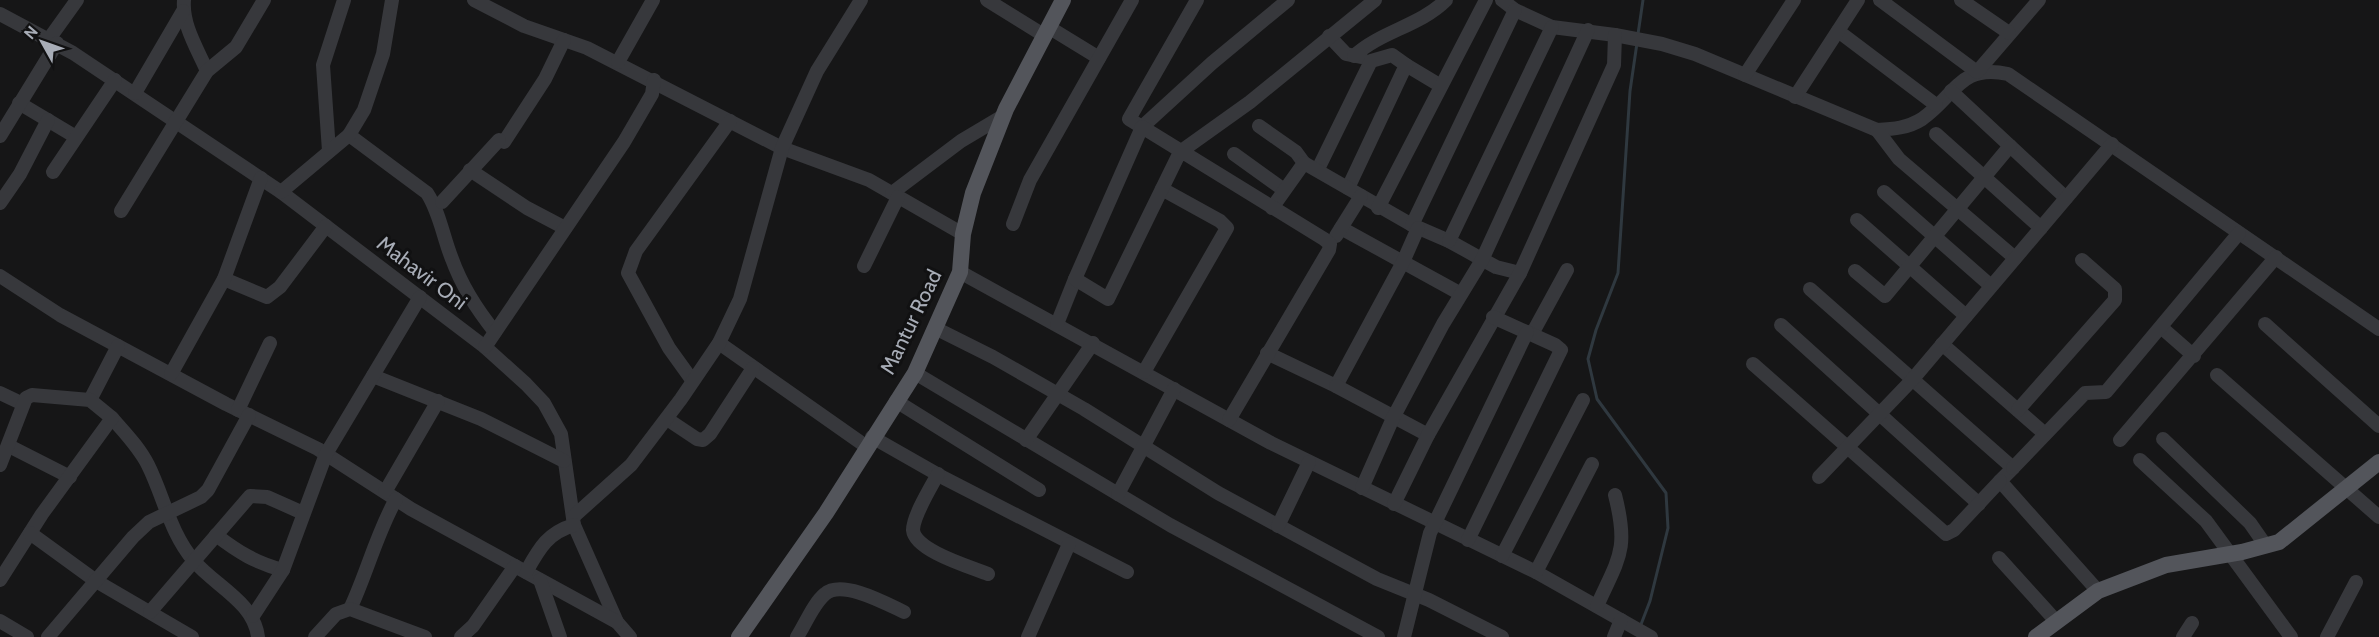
<svg xmlns="http://www.w3.org/2000/svg" width="2379" height="637" font-family="Cabin,sans-serif">
<style>
.lines{fill:none;stroke-linecap:round;stroke-linejoin:round}
.stream{stroke:#2f383f;stroke-width:3}
.minor{stroke:#37383c;stroke-width:14}
.major{stroke:#53555b;stroke-width:16}
.labels{text-anchor:middle;stroke-width:6;stroke-linejoin:round;paint-order:stroke}
.street-label{font-size:21px;fill:#a8adb7;stroke:#111112}
</style>
<rect width="100%" height="100%" fill="#161617"/>
<g class="lines">
<g class="stream">
<polyline points="1638,34 1643,0"/>
<polyline points="1637,43 1630,91 1618,273 1596,330 1588,359 1597,399 1666,493 1668,528 1650,601 1640,627"/>
</g>
<g class="minor">
<path d="M184,0C182,25 197,48 207,71"/>
<polyline points="474,0 524,26 587,48 782,148 869,180 963,234"/>
<polyline points="987,0 1045,36"/>
<polyline points="1197,0 1129,119 1142,127 1212,63 1288,0"/>
<path d="M1502,0L1515,10L1552,27L1615,35L1662,44L1695,54L1877,130C1893,129 1908,128 1922,119C1955,96 1960,63 2008,74L2379,329"/>
<polyline points="1880,0 1977,72 2039,0"/>
<polyline points="1961,0 2009,33"/>
<polyline points="0,14 73,53 281,192 485,347 526,384 544,403 561,434 574,525 617,622 630,637"/>
<polyline points="1050,28 1099,58"/>
<polyline points="1838,31 1936,105"/>
<polyline points="1329,36 1346,54 1361,57"/>
<polyline points="49,39 77,0"/>
<path d="M1354,56C1381,31 1420,26 1446,0"/>
<polyline points="618,62 653,0"/>
<polyline points="1406,65 1441,86"/>
<polyline points="1745,75 1794,0"/>
<polyline points="1951,91 2066,198"/>
<polyline points="135,93 183,11"/>
<polyline points="1795,97 1858,0"/>
<polyline points="19,103 76,137"/>
<polyline points="1259,126 1296,152 1304,163"/>
<polyline points="1877,130 1899,159 2015,258"/>
<polyline points="1936,134 2041,228"/>
<path d="M349,135L427,193C440,213 443,237 452,259C461,284 478,311 495,332"/>
<polyline points="0,136 57,43"/>
<polyline points="504,142 545,79 564,40"/>
<polyline points="329,151 323,65 344,0"/>
<polyline points="1234,154 1284,190"/>
<polyline points="1318,169 1371,61 1392,55 1406,65 1348,188"/>
<polyline points="470,170 527,208 565,228"/>
<polyline points="53,172 115,80"/>
<polyline points="281,192 349,135 364,110 383,54 392,0"/>
<polyline points="1884,192 1991,286"/>
<polyline points="892,193 961,141 1003,116"/>
<polyline points="442,202 499,140"/>
<polyline points="0,203 20,174 48,120"/>
<polyline points="1272,208 1304,163 1412,225 1449,241 1496,267 1520,273"/>
<polyline points="1378,208 1486,0"/>
<polyline points="121,211 207,71 236,47 264,0"/>
<polyline points="1857,220 1966,316"/>
<polyline points="1013,224 1030,180 1132,0"/>
<polyline points="1412,225 1515,10"/>
<polyline points="1341,228 1461,294"/>
<polyline points="1336,236 1361,196"/>
<polyline points="1449,241 1552,27"/>
<polyline points="864,266 898,197"/>
<polyline points="1855,271 1885,296 2010,146"/>
<polyline points="960,272 1271,443 1536,572 1651,637"/>
<polyline points="0,276 60,315 226,404 318,449 411,509 617,622"/>
<polyline points="224,279 267,297 280,287 326,226"/>
<polyline points="1810,289 2013,468 2000,481 2098,591"/>
<polyline points="1057,324 1075,279"/>
<polyline points="2265,324 2379,426"/>
<polyline points="1781,325 1979,504"/>
<polyline points="2162,328 2194,356"/>
<polyline points="937,329 993,357 1084,409 1218,493 1377,579 1429,600 1502,637"/>
<polyline points="1532,334 1567,270"/>
<polyline points="719,343 867,447"/>
<polyline points="1942,344 2045,434"/>
<polyline points="485,347 624,142 652,94 654,80"/>
<polyline points="1267,353 1336,386 1403,262 1418,228"/>
<polyline points="1753,364 1946,534 1954,530 2000,481"/>
<polyline points="1144,372 1227,228 1220,221 1162,189"/>
<polyline points="915,373 1170,525 1378,637"/>
<polyline points="171,374 224,279 261,178"/>
<polyline points="2217,375 2379,517"/>
<polyline points="373,376 481,419 564,461"/>
<polyline points="692,380 669,348 628,273 636,251 730,121"/>
<polyline points="1336,386 1428,435"/>
<polyline points="0,393 21,403"/>
<polyline points="90,400 118,346"/>
<polyline points="896,401 1039,490"/>
<polyline points="238,410 270,343"/>
<polyline points="2018,410 2115,300 2115,289 2082,260"/>
<path d="M112,418C125,433 139,447 148,465C164,497 170,533 194,561C215,586 254,602 258,637"/>
<polyline points="667,419 697,439 703,440 710,434 753,368"/>
<polyline points="1229,420 1329,250 1330,244 1324,239 1142,127 1075,279 1108,299 1180,152 1250,102 1375,0"/>
<polyline points="872,437 944,478 1127,572"/>
<polyline points="2163,439 2250,523 2266,546"/>
<polyline points="1026,440 1093,343"/>
<polyline points="2120,440 2276,257"/>
<polyline points="9,446 70,477"/>
<polyline points="2140,460 2206,521 2291,637"/>
<polyline points="0,465 26,398 32,395 90,400 112,418 42,514 0,580"/>
<polyline points="2013,468 2085,393 2106,392 2239,233"/>
<path d="M938,474C931,487 913,516 913,530C915,551 971,567 988,574"/>
<polyline points="1819,477 1912,380 2112,144"/>
<polyline points="1362,488 1393,418 1443,324 1482,260 1588,30"/>
<polyline points="385,492 438,401"/>
<polyline points="1118,494 1174,389"/>
<polyline points="1394,504 1428,435 1520,273 1614,65 1615,35"/>
<polyline points="573,517 631,465 681,399 719,343 740,299 782,148 817,71 861,0"/>
<polyline points="1278,526 1309,462"/>
<polyline points="30,533 96,581 192,637"/>
<path d="M216,535C238,552 256,563 283,570"/>
<polyline points="1468,540 1561,350 1555,345 1493,317"/>
<polyline points="1502,556 1583,400"/>
<polyline points="1999,558 2056,621"/>
<path d="M526,572C539,549 547,533 574,525"/>
<polyline points="1536,572 1592,464"/>
<polyline points="540,580 560,637"/>
<path d="M1597,606C1619,557 1629,550 1615,495"/>
<path d="M350,609C367,573 376,535 396,499"/>
<polyline points="150,612 250,496 267,497 303,513"/>
<polyline points="253,616 283,570 326,454 420,297"/>
<polyline points="0,621 27,637"/>
<polyline points="48,637 133,537 149,522 201,497 208,490 249,415"/>
<polyline points="315,637 336,614 350,609 425,637"/>
<polyline points="461,637 473,626 515,566"/>
<path d="M797,637C806,623 813,604 825,594C842,579 887,604 904,612"/>
<polyline points="1028,637 1069,544"/>
<polyline points="1404,637 1430,533 1527,332"/>
<polyline points="1614,637 1621,620"/>
<polyline points="2183,637 2192,623"/>
<polyline points="2327,637 2356,582"/>
</g>
<g class="major">
<polyline points="739,637 826,513 915,373 960,272 963,234 973,193 1006,109 1063,0"/>
<polyline points="2036,637 2098,591 2166,565 2242,552 2279,542 2379,462"/>
</g>
</g>
<g class="labels">
<g class="street-label">
<text transform="translate(422 273) rotate(37)" y="7">Mahavir Oni</text>
<text transform="translate(911 322) rotate(-64)" y="7">Mantur Road</text>
</g>
</g>
<g transform="translate(42 42) rotate(310)" stroke="#111112" stroke-width="4.5" paint-order="stroke">
<path d="M0-4.5L10 22L0 15L-10 22Z" fill="#a8adb7"/>
<text y="-9" font-size="16" font-weight="bold" text-anchor="middle" fill="#a8adb7">N</text>
</g>
</svg>
